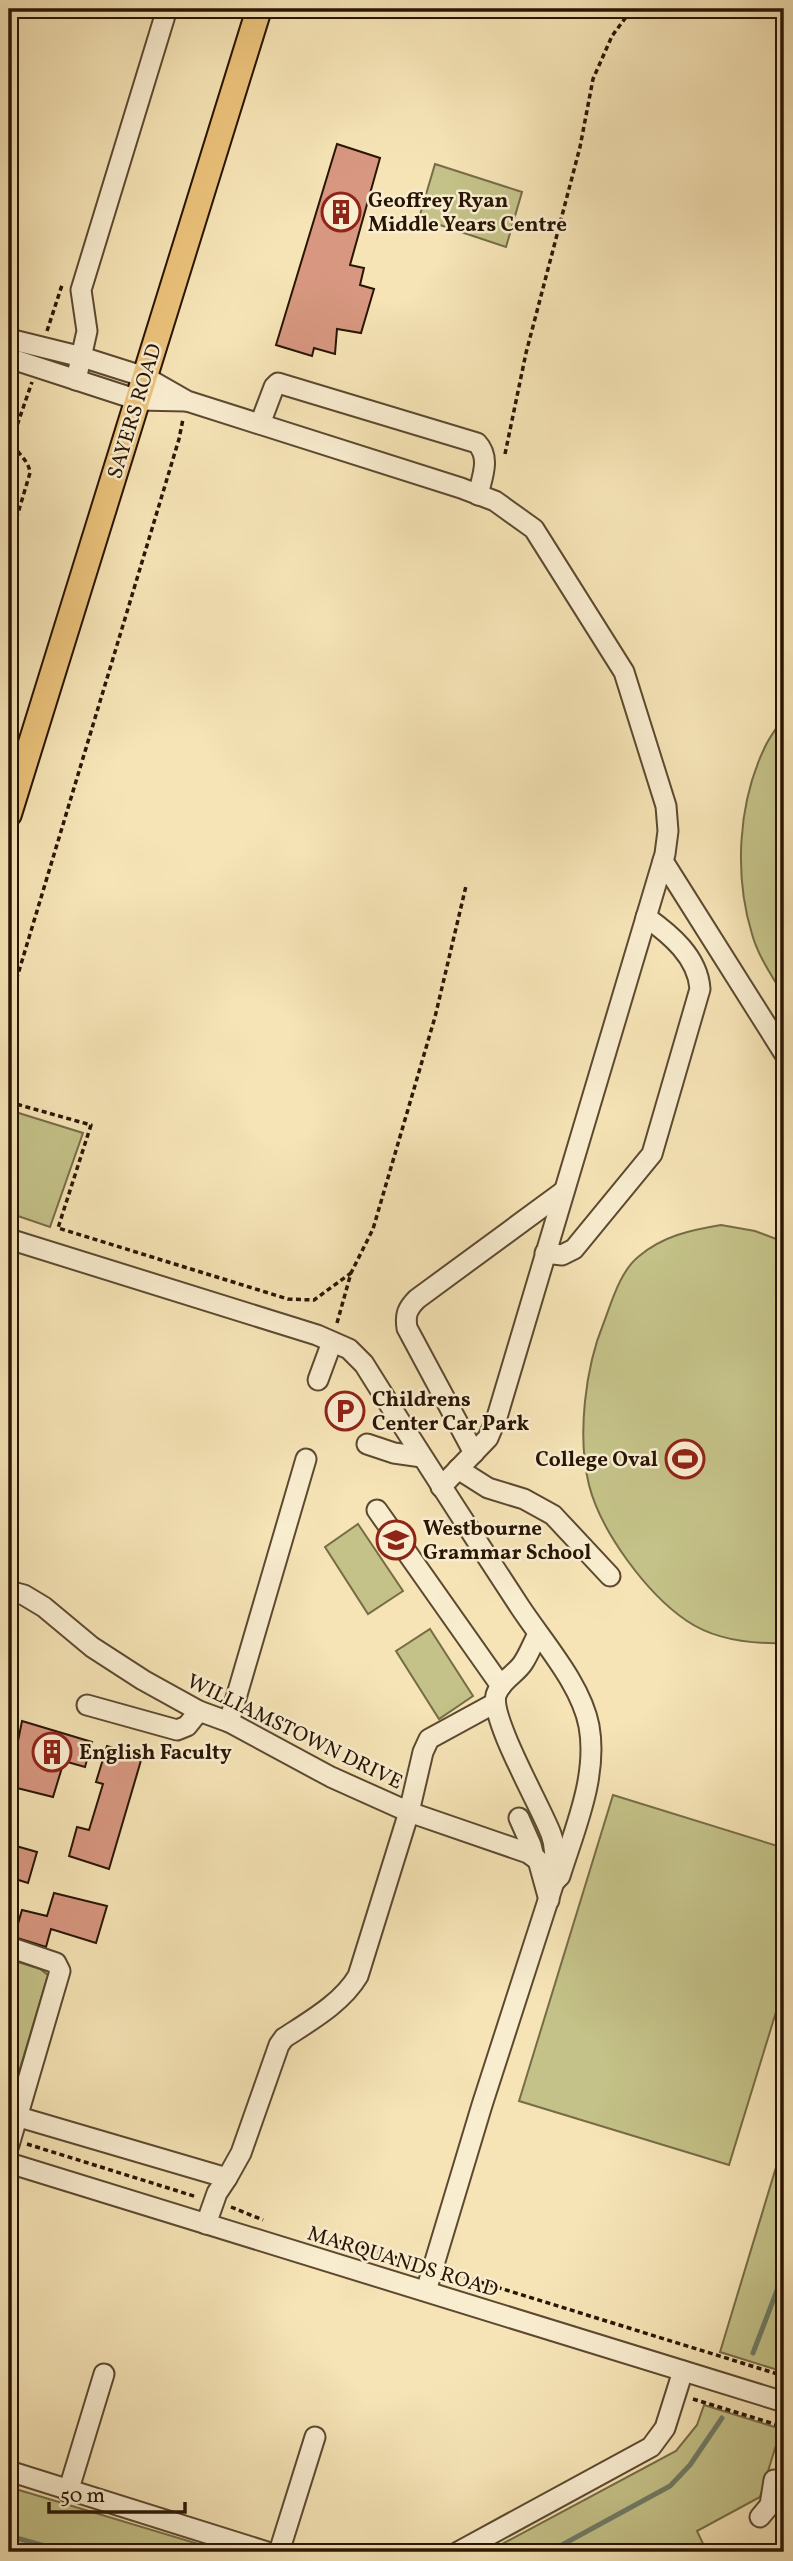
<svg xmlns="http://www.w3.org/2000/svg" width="793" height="2561" font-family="Vollkorn,serif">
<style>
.park{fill:#c4c288;stroke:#766c46;stroke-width:2}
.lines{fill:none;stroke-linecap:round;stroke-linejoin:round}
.stream{stroke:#6f7b66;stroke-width:5}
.building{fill:#d79780;stroke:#281504;stroke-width:2}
.minor-casing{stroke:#5c4930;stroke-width:23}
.major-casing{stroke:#281504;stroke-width:28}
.path{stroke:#281504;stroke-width:3.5;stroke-dasharray:5 3.5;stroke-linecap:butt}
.minor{stroke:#f9edd0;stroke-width:19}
.major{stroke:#ebc27b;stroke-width:24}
.labels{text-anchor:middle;stroke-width:5;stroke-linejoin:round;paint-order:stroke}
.poi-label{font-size:21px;font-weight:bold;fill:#281504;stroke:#f9edd0;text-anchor:start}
.street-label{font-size:21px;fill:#281504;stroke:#f9edd0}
</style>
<rect width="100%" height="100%" fill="#f6e4b6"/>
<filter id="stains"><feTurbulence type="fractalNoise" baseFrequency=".00286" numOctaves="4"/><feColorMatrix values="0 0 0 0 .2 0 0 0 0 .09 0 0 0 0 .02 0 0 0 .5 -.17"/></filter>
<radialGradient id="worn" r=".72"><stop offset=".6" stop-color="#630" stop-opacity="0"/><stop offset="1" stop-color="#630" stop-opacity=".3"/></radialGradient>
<g class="park">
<polygon points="435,164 522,192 506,247 419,218"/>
<path d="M784,716V996C772,976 758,956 752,934C734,875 738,804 764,749C769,737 778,727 784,716Z"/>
<polygon points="9,1110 83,1133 50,1227 9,1213"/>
<path d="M721,1225L755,1231L784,1242V1643C751,1644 715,1640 687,1621C647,1594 601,1532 589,1485C577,1436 585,1368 604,1322C612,1301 620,1272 638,1257C662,1236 691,1230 721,1225Z"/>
<polygon points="358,1524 403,1591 368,1614 325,1547"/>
<polygon points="430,1629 473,1696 439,1719 396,1651"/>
<polygon points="613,1795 784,1848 784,1986 729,2165 519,2101"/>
<polygon points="9,1959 40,1969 48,1975 10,2102"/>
<polygon points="784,2141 784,2372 720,2352"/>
<polygon points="704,2405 781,2429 760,2497 697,2531 707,2552 487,2552 676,2451 697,2425"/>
<polygon points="9,2487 225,2552 9,2552"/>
</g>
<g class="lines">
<g class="stream">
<polyline points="753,2353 784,2272"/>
<polyline points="9,2536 67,2552"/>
<polyline points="549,2552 670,2486 690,2465 722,2418"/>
</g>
</g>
<g class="building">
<polygon points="337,144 380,158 350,265 364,268 360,285 374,289 361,333 337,329 335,354 314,348 312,356 276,345"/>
<polygon points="22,1721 92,1742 85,1767 64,1761 53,1797 9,1786"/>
<polygon points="107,1746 142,1757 109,1869 69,1856 77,1827 89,1830 103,1784 96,1782"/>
<polygon points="9,1844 37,1852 28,1883 9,1877"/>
<polygon points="54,1893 107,1906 96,1943 51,1929 46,1947 14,1937 22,1910 47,1916"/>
</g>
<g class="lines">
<defs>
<g id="minor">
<polyline points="9,339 82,357 145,377 187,401 461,488 495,501 534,529 624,672 666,806 668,831 665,854 497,1417 488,1438 441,1487"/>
<polyline points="9,358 138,400 186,401"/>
<polyline points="76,380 87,331 81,290 167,9"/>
<path d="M260,424L274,387L278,383L477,443C491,458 482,477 478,495"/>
<polyline points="663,861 784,1053"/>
<path d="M9,1239L317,1335L349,1349L364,1364C415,1446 467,1526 520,1607C543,1642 581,1684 589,1726C598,1776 575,1828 560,1876L554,1882"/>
<path d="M545,1253L562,1255L574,1249L652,1154L700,989C698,957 670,934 646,917"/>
<polyline points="318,1380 332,1342"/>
<polyline points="367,1444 394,1453 422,1457"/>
<path d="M474,1453L407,1328C405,1315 407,1309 417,1299L564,1191"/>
<polyline points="458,1469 488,1488 524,1499 553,1515 610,1576"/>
<polyline points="377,1510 501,1686"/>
<polyline points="9,1591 24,1595 44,1607 92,1647 143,1680 199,1711 229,1722 331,1777 409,1812 423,1752 429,1739 495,1703"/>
<polyline points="87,1705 177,1730 187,1726 199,1711"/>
<polyline points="229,1722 306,1459"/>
<polyline points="519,1818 531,1845 534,1857"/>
<polyline points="9,1947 56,1963 60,1971 9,2145"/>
<path d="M9,2114L227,2178L241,2153L279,2045L284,2038C310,2021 342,2003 358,1976L409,1812L528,1853L538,1860L549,1900"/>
<polyline points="9,2163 784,2402"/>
<polyline points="206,2224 217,2193 227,2178"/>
<path d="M426,2291L482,2105L554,1882C554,1866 557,1850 551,1834C541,1807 490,1719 496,1695C501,1680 516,1674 523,1663C529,1654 533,1643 538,1634"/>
<polyline points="9,2471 267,2552"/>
<polyline points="68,2492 104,2374"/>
<polyline points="760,2517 770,2505 774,2480"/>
<polyline points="279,2552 315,2437"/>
<polyline points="458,2552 651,2447 665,2428 683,2371"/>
</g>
<polyline id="major" points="9,814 259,9"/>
</defs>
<use href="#minor" class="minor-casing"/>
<use href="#major" class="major-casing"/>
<g class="path">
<polyline points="47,331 62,285"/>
<polyline points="505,454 526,353 580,147 593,79 612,36 632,9"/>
<path d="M9,543L30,473C29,459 15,453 12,440L32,382"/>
<polyline points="9,1004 179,439 183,419"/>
<polyline points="9,1102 91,1125 58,1228 288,1299 314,1300 351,1273"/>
<polyline points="337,1323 351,1273 373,1229 435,1017 466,886"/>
<polyline points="27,2144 197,2197"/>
<polyline points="231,2207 263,2220"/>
<polyline points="320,2238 353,2244 417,2264"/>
<polyline points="448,2272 784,2376"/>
<polyline points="693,2399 784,2427"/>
</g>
<use href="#minor" class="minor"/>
<use href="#major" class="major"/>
</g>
<defs>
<symbol id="building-ring" viewBox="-11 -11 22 22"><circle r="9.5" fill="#f9edd0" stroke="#8f2418" stroke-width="1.5"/><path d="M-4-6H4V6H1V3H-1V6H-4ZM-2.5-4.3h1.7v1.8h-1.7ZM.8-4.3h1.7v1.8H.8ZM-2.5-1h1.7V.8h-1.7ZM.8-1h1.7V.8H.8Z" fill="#8f2418"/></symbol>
<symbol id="parking-ring" viewBox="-11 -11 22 22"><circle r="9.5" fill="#f9edd0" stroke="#8f2418" stroke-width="1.5"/><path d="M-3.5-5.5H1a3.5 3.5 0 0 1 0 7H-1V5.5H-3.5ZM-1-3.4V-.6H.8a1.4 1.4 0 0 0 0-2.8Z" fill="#8f2418"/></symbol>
<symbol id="stadium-ring" viewBox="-11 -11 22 22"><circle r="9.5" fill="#f9edd0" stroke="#8f2418" stroke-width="1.5"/><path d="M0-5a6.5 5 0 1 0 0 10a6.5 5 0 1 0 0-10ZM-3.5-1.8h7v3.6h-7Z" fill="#8f2418"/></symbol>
<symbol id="school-ring" viewBox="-11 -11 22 22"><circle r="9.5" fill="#f9edd0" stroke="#8f2418" stroke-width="1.5"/><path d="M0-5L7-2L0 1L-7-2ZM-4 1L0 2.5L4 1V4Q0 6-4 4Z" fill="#8f2418"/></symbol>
</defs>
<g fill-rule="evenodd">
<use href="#building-ring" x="319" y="190" width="44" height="44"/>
<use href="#parking-ring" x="323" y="1389" width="44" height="44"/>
<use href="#stadium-ring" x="663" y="1437" width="44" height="44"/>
<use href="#school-ring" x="374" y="1518" width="44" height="44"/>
<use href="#building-ring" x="30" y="1730" width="44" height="44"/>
</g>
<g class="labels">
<g class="poi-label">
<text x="368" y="207">Geoffrey Ryan<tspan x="368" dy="24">Middle Years Centre</tspan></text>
<text x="372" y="1406">Childrens<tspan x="372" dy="24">Center Car Park</tspan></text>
<text x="658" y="1466" text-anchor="end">College Oval</text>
<text x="423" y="1535">Westbourne<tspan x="423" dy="24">Grammar School</tspan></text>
<text x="79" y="1759">English Faculty</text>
</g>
<g class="street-label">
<text transform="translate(134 411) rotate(-73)" y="7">SAYERS ROAD</text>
<text transform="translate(295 1731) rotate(26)" y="7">WILLIAMSTOWN DRIVE</text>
<text transform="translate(403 2261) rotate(17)" y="7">MARQUANDS ROAD</text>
</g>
</g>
<rect width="793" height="2561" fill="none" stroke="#f6e4b6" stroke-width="35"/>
<rect x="10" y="10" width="772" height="2540" fill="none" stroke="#281504" stroke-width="3.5"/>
<rect x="18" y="18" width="758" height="2526" fill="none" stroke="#281504" stroke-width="2"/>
<path d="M49 2502v10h136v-10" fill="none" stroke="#281504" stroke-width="3.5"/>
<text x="60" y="2502" font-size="21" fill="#281504" stroke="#f9edd0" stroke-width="5" paint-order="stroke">50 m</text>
<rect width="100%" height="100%" filter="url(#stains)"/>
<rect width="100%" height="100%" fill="url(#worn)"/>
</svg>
